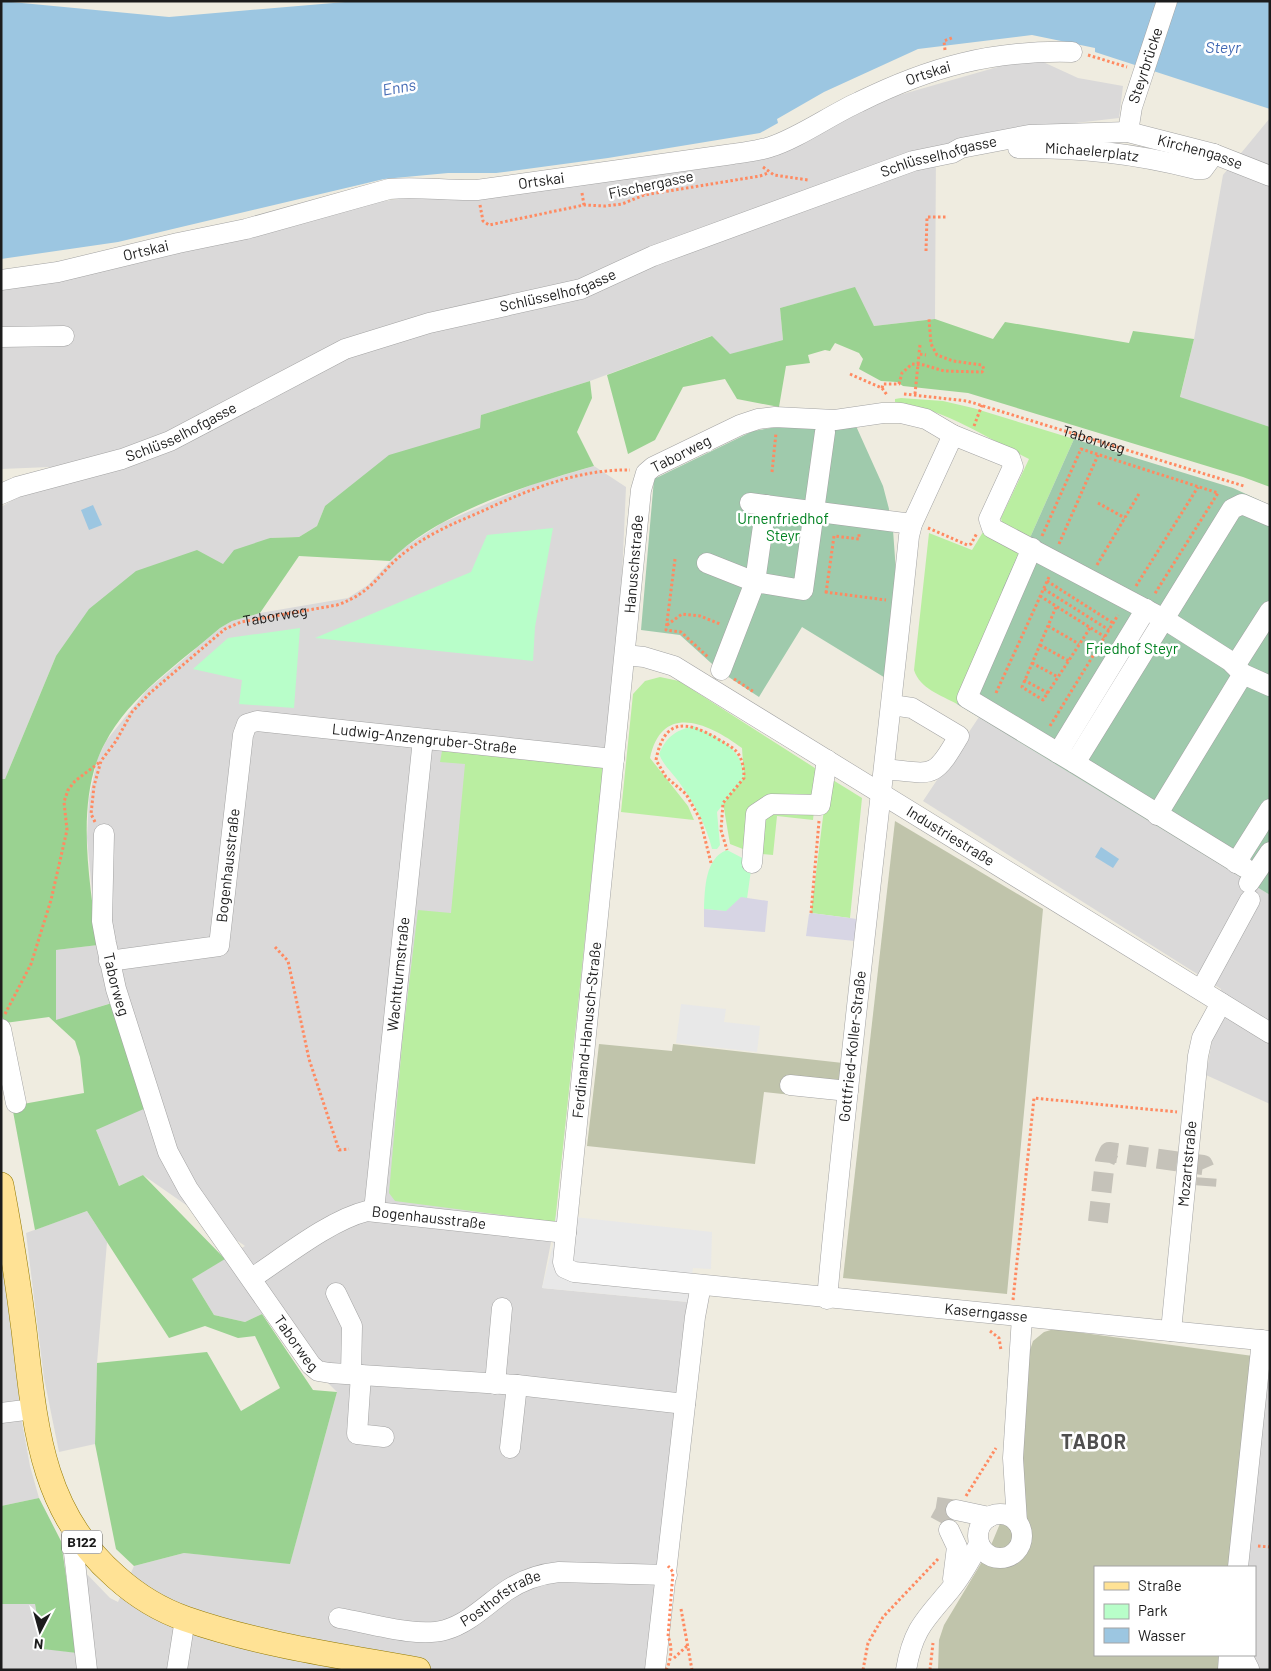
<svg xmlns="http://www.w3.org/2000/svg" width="1271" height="1671" font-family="Barlow,sans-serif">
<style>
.residential{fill:#dad9d9}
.construction{fill:#c0c4ab}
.grass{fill:#baeea1}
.forest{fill:#9ad291}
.cemetery{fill:#9fcaac}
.park{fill:#b8fec9}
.parking{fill:#e8e8e8}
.plaza{fill:#d7d5e4}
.water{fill:#9cc6e1}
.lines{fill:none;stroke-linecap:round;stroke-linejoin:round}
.minor-tunnel{stroke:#c5c2b9;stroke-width:20;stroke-dasharray:20 10;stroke-linecap:butt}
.minor-casing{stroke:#a3a3a3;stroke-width:21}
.major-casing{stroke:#947a00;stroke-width:26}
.path{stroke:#ff8a61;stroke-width:3;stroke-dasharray:2.5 2.5;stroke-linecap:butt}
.minor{stroke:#fff;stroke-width:20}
.major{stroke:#ffe295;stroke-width:25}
.path-bridge{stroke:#ff8a61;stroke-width:3;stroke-dasharray:2.5 2.5;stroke-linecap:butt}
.labels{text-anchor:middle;stroke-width:5;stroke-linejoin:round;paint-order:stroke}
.shield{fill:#fff;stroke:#606060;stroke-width:1}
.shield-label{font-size:14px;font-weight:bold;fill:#1c1c1c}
.street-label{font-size:15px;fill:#1c1c1c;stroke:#fff}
.park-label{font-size:15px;fill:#018221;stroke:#fff}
.water-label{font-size:16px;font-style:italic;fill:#4168b3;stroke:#fff}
.district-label{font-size:20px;font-weight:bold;letter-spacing:1px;fill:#4f4f4f;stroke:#fff}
</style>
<rect width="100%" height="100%" fill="#efece0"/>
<g class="residential">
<polygon points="1041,61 1078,78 1123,86 1119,118 1032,128 936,149 935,319 874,326 854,288 780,308 783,340 730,355 711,336 590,381 481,415 481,428 456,435 325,506 317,526 299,537 270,538 56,656 5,779 1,779 1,507 16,498 52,487 50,467 1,469 1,288 367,203 416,197 468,200 771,153 882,100 1015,62"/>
<polygon points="1270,118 1270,427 1180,398 1194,339 1223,175"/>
<polygon points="594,466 626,487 621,599 555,1222 542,1288 688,1302 645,1670 1,1670 1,1604 35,1604 43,1648 77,1653 63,1540 82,1569 110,1598 118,1602 134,1566 184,1553 290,1563 337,1392 314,1369 274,1316 262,1314 245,1322 214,1315 192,1279 245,1246 143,1175 119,1186 96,1130 111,1003 56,1021 56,950 97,945 87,838 89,799 97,760 106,741 146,691 220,628 232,621 260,613 348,598 368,585 402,549 442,523 533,484"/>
<polygon points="979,717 1270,895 1270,1104 1206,1075 1221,989 923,801"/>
<polygon points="87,1211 107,1242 97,1363 95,1444 59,1452 44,1378 26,1233"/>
<polygon points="1,1238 22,1422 30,1466 39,1498 1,1506"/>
<polygon points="1270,1358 1270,1670 1222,1670 1223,1655 1255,1655 1255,1567 1232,1567"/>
</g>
<g class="construction">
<polygon points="895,821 1043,909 1007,1294 843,1278"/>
<polygon points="599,1044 672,1051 673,1044 843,1063 838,1100 764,1092 755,1164 587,1146"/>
<polygon points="1054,1329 1253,1356 1232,1567 1095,1567 1095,1655 1223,1655 1222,1670 938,1670 939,1640 944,1625 989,1550 1004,1514 1017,1467 1028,1356 1033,1341 1044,1332"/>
</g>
<g class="grass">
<path d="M901,398L943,401L973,408L1074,439L1029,540L1002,523L1001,518L1029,459C987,438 943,408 895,402V399Z"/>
<path d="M983,532L1021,548L1007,592L957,704C941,695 920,689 914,670L929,533L972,550Z"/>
<path d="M660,677L679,681L818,770L813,820L777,816L773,855L753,853L730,844L723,803L744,778L742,748C710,724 662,701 650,758L688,806L694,820L621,812L633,694L645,681Z"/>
<polygon points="442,751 603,768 555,1222 395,1201 389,1193 403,1034 418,910 451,913 465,764 440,762"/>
<polygon points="828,777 862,798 850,918 811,913"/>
</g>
<g class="forest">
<polygon points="855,287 874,326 935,319 993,339 1005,322 1129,343 1133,331 1194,339 1180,397 1270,427 1270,487 1243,477 968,393 903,386 897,382 881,381 859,369 863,359 859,353 835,343 830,351 825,350 808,355 810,363 786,366 779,407 737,399 725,379 683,387 655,440 628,454 607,375 712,336 730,354 783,340 780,308"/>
<path d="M590,381L592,398L577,432L594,466C530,484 436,513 390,561L299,556L260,613L232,621L220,628C181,662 130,695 105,743C74,800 90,883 98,945L56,950V1020L112,1003L146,1108L96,1130L119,1186L143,1175L225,1259L192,1279L214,1315L245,1322L262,1314L313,1390L337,1392L290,1564L184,1553L134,1566L116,1549L95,1444L97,1363L207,1352L241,1411L280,1388L255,1336L238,1338L205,1326L169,1338L87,1211L35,1230L12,1106L84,1093L80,1057L75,1041L49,1017L5,1023L1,1015V779H5L56,656L89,609L136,571L197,550L223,564L234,550L270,538L299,537L317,526L325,506L389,455L480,428L481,415Z"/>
<polygon points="39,1498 61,1541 77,1653 43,1649 35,1604 1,1604 1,1506"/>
</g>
<g class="cemetery">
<polygon points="856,426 883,486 889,509 887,529 893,530 896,572 887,679 802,627 759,697 721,672 680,635 641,630 654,479 753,431 777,427 827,429"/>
<polygon points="1074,439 1233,488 1270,505 1270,895 957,704 1007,593 1002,590 1021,548 1025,549"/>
</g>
<g class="park">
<polygon points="553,528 535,627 533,661 315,638 471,572 487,535"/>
<polygon points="300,628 294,708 239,704 242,680 193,669 228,638"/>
<path d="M693,726C719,738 742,746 744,778L717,812L720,845L717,849H712C706,824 694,803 679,782C671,771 664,766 659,754C667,736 675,731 693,726Z"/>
<path d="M727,850L752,863L745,913L704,909C705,888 705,858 727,850Z"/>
</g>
<g class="parking">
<polygon points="681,1004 726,1009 724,1022 760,1026 757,1052 676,1043"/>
<polygon points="556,1215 712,1232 711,1269 693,1268 688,1302 542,1288 553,1245"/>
</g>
<g class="plaza">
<polygon points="741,897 768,901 765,932 704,927 704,909 726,911"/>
<polygon points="811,913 857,919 855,941 806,936 809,914"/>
</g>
<g class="water">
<polygon points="1,1 169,17 357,1 1270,1 1270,109 1095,52 1095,48 1032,35 918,49 824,92 777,119 778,123 760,133 608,158 496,173 448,173 384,179 118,242 1,259"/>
<polygon points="93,505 102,525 89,530 81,510"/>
<polygon points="1101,847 1119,859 1113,868 1095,857"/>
</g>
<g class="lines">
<g class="minor-tunnel">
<polyline points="1098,1222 1105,1161 1109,1152 1203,1165 1207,1174 1206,1186"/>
<polyline points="953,1518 931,1506 956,1510"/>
</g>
<defs>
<g id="minor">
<path id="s3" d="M1128,132L1132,107L1167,1"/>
<path id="s4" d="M1018,148C1082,148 1133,153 1196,169H1203L1214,154"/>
<path id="s5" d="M1,280L58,272L178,243L246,229L389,189C418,186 447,191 477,190L733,154C745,152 758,151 770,147C797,139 832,114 859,102C930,67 992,50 1072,52"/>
<polyline points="1,337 64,336"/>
<path id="s6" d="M1,494L17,487L122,459L170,441L345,349L429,323L581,289L653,256L913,161L952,153L961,148L1029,135L1128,132L1214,154L1270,176"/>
<polyline points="750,503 912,524"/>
<polyline points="1032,548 967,698 1075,763"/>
<polyline points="707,563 755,582 803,590 825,432"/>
<path id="s7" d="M625,655L644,657L674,666L1270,1033"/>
<polyline points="1238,661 1270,611"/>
<polyline points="721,670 755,582 766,505"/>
<path id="s8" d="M1270,686L1243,674L1230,661L1164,619L992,528L989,519L1013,467L1010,458L953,435L926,419L901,413H883L835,420L775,417L758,419L740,425L653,467L646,473L641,490L563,1262L565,1268L574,1272L1270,1341"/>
<polyline points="1058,753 1146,609"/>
<path d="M885,769C934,774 933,780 959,736L912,708L892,705"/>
<polyline points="1157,815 1243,674"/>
<path id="s9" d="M104,834L102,921L106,943L116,989L168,1152L188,1189L311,1365L318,1371L330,1373L517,1385L685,1404"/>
<polyline points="752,863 756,814 771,804 820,805 827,760"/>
<polyline points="1236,863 1270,809"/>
<polyline points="1244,867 1075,763 1232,509 1242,504 1270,516"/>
<polyline points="1249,883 1270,852"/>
<path id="s10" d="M109,961L219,946L243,735L247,724L257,721L614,759"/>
<polyline points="1201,990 1250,900"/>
<polyline points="1,1029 16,1103"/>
<polyline points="790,1085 848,1091"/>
<path id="s11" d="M374,1211L423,739"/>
<path id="s12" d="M252,1278C284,1257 330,1220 367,1211L566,1233"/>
<polyline points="336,1293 352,1326 351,1374"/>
<path id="s13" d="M827,1299C850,1044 883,790 909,536L912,524L953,435"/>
<path id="s14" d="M1171,1331L1198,1056L1202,1038L1221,1003"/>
<polyline points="361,1375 357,1434 384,1437"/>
<polyline points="495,1384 502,1308"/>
<polyline points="1,1413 33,1409"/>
<polyline points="510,1448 517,1385"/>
<polyline points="956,1510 989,1517"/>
<circle cx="1000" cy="1536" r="22"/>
<polyline points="1017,1522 1013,1458 1022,1317"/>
<polyline points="71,1526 87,1670"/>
<polyline points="949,1530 957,1547 953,1579"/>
<polyline points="1238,1567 1262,1340"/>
<path id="s15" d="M339,1618C369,1623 417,1638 445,1630C469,1623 486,1605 506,1591C522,1580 540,1574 559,1572L667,1575"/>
<polyline points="1242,1655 1249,1669"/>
<polyline points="177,1670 185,1619"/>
<polyline points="655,1670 695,1317 701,1285"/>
<path d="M906,1670C913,1629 925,1620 950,1590C962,1576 971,1559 979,1544"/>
<polyline points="1228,1670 1229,1655"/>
</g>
<path id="major" d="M1,1185C10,1233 18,1282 24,1330C35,1424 40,1511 116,1577C136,1595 160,1610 186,1619C261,1645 341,1656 418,1670"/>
</defs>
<use href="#minor" class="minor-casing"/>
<use href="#major" class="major-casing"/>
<g class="path">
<polyline points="945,50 944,41 954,37"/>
<polyline points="1088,55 1127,67"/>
<polyline points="763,167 774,175 808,180"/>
<polyline points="642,184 644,195"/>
<polyline points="582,193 584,205"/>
<polyline points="480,205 483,221 489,225 584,205 605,206 622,204 644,195 760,176 768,173"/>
<polyline points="926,251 927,217 948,217"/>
<polyline points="920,345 919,354 926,355"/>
<polyline points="850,374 882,388 887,395"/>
<polyline points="882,388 883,384 899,384 902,373 912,364 924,365 944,371 982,372 984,369 982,365 953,361 937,355 931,344 929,319"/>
<path id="s1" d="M904,394L967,401L1244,486"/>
<polyline points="974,426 982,405"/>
<polyline points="772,472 776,433"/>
<polyline points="1098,503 1125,518"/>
<polyline points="928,528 967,545 971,544 977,533"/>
<polyline points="1042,536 1081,449 1218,493 1154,595"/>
<polyline points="1059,544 1098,455"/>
<polyline points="675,559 666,630 681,632 708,657"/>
<polyline points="1097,565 1140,492"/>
<polyline points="1047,581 1113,623"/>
<polyline points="1136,586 1198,487"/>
<polyline points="1044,589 1109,630"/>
<polyline points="825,592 886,600"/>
<polyline points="826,593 834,536 859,539 859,533"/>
<polyline points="1040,596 1105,637"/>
<polyline points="1056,607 1022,687 1043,700 1090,628"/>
<polyline points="667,625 682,614 700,616 720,624"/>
<polyline points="1048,626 1079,644"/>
<polyline points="1040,645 1069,661"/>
<polyline points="1032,663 1058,677"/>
<polyline points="734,679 754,692"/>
<polyline points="1024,680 1048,693"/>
<polyline points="996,693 1049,577"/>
<polyline points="1050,726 1118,615"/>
<path id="s2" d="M95,822L91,814L94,786L101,761L116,741L132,712L150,693L225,629L241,622L337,605C375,592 379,571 408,550C429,534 454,523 478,513C526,491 576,469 630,470"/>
<path d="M711,863L700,819L686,794L666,777L656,760C664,718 686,720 718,739C726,744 734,747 739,755C743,762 744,770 744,778L723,803L721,830L727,850"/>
<polyline points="811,913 819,821"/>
<polyline points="275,947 288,961 309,1059 339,1150 349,1149"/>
<polyline points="5,1014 31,964 51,900 67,830 64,802 68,790 75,781 100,762"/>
<polyline points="1013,1300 1034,1098 1177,1112"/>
<polyline points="990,1331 999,1338 1001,1350"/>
<polyline points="966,1496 996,1448"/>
<polyline points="1258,1546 1270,1547"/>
<polyline points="681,1609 692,1670"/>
<polyline points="674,1658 687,1646"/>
<polyline points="863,1670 868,1643 883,1617 938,1559"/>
<polyline points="930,1670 933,1643"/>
</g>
<use href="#minor" class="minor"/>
<use href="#major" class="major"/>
<g class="path-bridge">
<polyline points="915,394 919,354"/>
<path d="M666,1670C671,1661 673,1646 668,1637L673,1572L668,1566"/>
</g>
</g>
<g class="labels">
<rect class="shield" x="62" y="1530.5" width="40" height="23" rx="4"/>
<g class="shield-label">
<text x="82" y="1547">B122</text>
</g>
<g class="street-label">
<text dy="5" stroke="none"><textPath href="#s3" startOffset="69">Steyrbrücke</textPath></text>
<text dy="5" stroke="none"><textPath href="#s5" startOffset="958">Ortskai</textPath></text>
<text dy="5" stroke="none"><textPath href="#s6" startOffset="1268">Kirchengasse</textPath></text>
<text dy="5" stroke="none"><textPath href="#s4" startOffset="74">Michaelerplatz</textPath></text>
<text dy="5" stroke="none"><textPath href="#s6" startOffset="1001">Schlüsselhofgasse</textPath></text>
<text dy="5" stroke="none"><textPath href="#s5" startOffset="552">Ortskai</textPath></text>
<text transform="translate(651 185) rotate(-12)" y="5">Fischergasse</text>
<text dy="5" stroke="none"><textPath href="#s5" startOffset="148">Ortskai</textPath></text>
<text dy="5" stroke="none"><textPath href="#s6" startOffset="596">Schlüsselhofgasse</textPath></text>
<text dy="5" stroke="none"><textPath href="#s6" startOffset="191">Schlüsselhofgasse</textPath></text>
<text dy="5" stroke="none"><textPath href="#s1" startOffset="196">Taborweg</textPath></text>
<text transform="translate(681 454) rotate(-27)" y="5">Taborweg</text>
<text transform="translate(634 564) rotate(-85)" y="5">Hanuschstraße</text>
<text dy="5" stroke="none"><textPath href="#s2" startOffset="298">Taborweg</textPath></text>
<text dy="5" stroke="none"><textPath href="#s10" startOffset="514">Ludwig-Anzengruber-Straße</textPath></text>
<text dy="5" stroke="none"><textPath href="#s7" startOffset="375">Industriestraße</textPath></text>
<text dy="5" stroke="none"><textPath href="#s10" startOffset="192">Bogenhausstraße</textPath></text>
<text dy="5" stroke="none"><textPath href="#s11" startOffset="238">Wachtturmstraße</textPath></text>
<text dy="5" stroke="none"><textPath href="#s9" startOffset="152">Taborweg</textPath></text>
<text transform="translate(587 1030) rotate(-84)" y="5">Ferdinand-Hanusch-Straße</text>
<text dy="5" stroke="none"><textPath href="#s13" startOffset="254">Gottfried-Koller-Straße</textPath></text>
<text dy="5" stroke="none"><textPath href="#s14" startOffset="168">Mozartstraße</textPath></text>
<text dy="5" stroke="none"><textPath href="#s12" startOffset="196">Bogenhausstraße</textPath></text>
<text dy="5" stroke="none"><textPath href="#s8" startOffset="2008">Kaserngasse</textPath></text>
<text dy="5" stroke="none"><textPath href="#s9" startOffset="558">Taborweg</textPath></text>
<text dy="5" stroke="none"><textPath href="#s15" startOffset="172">Posthofstraße</textPath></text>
</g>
<g class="park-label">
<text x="783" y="524">Urnenfriedhof<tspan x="783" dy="17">Steyr</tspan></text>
<text x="1132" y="654">Friedhof Steyr</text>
</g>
<g class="water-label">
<text x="1223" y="53">Steyr</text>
<text transform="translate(399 87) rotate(-10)" y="6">Enns</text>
</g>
<g class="district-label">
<text x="1094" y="1449">TABOR</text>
</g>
</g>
<rect width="1271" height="1671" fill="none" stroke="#1c1c1c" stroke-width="5"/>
<rect x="1094" y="1566" width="162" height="90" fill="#ffffff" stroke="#a4a4a4"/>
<rect x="1104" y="1582" width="25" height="8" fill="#ffe295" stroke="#a4a4a4"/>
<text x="1138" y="1591" font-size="15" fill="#1c1c1c">Straße</text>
<rect x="1104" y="1604" width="25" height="15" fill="#b8fec9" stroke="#a4a4a4"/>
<text x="1138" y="1616" font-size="15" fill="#1c1c1c">Park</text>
<rect x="1104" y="1628" width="25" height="15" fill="#9cc6e1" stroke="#a4a4a4"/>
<text x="1138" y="1641" font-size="15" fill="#1c1c1c">Wasser</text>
<g transform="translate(40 1631) rotate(186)" stroke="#ffffff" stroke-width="4" paint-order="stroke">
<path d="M0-4L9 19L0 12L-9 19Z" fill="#1c1c1c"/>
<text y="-8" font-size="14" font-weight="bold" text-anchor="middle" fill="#1c1c1c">N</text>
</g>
</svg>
